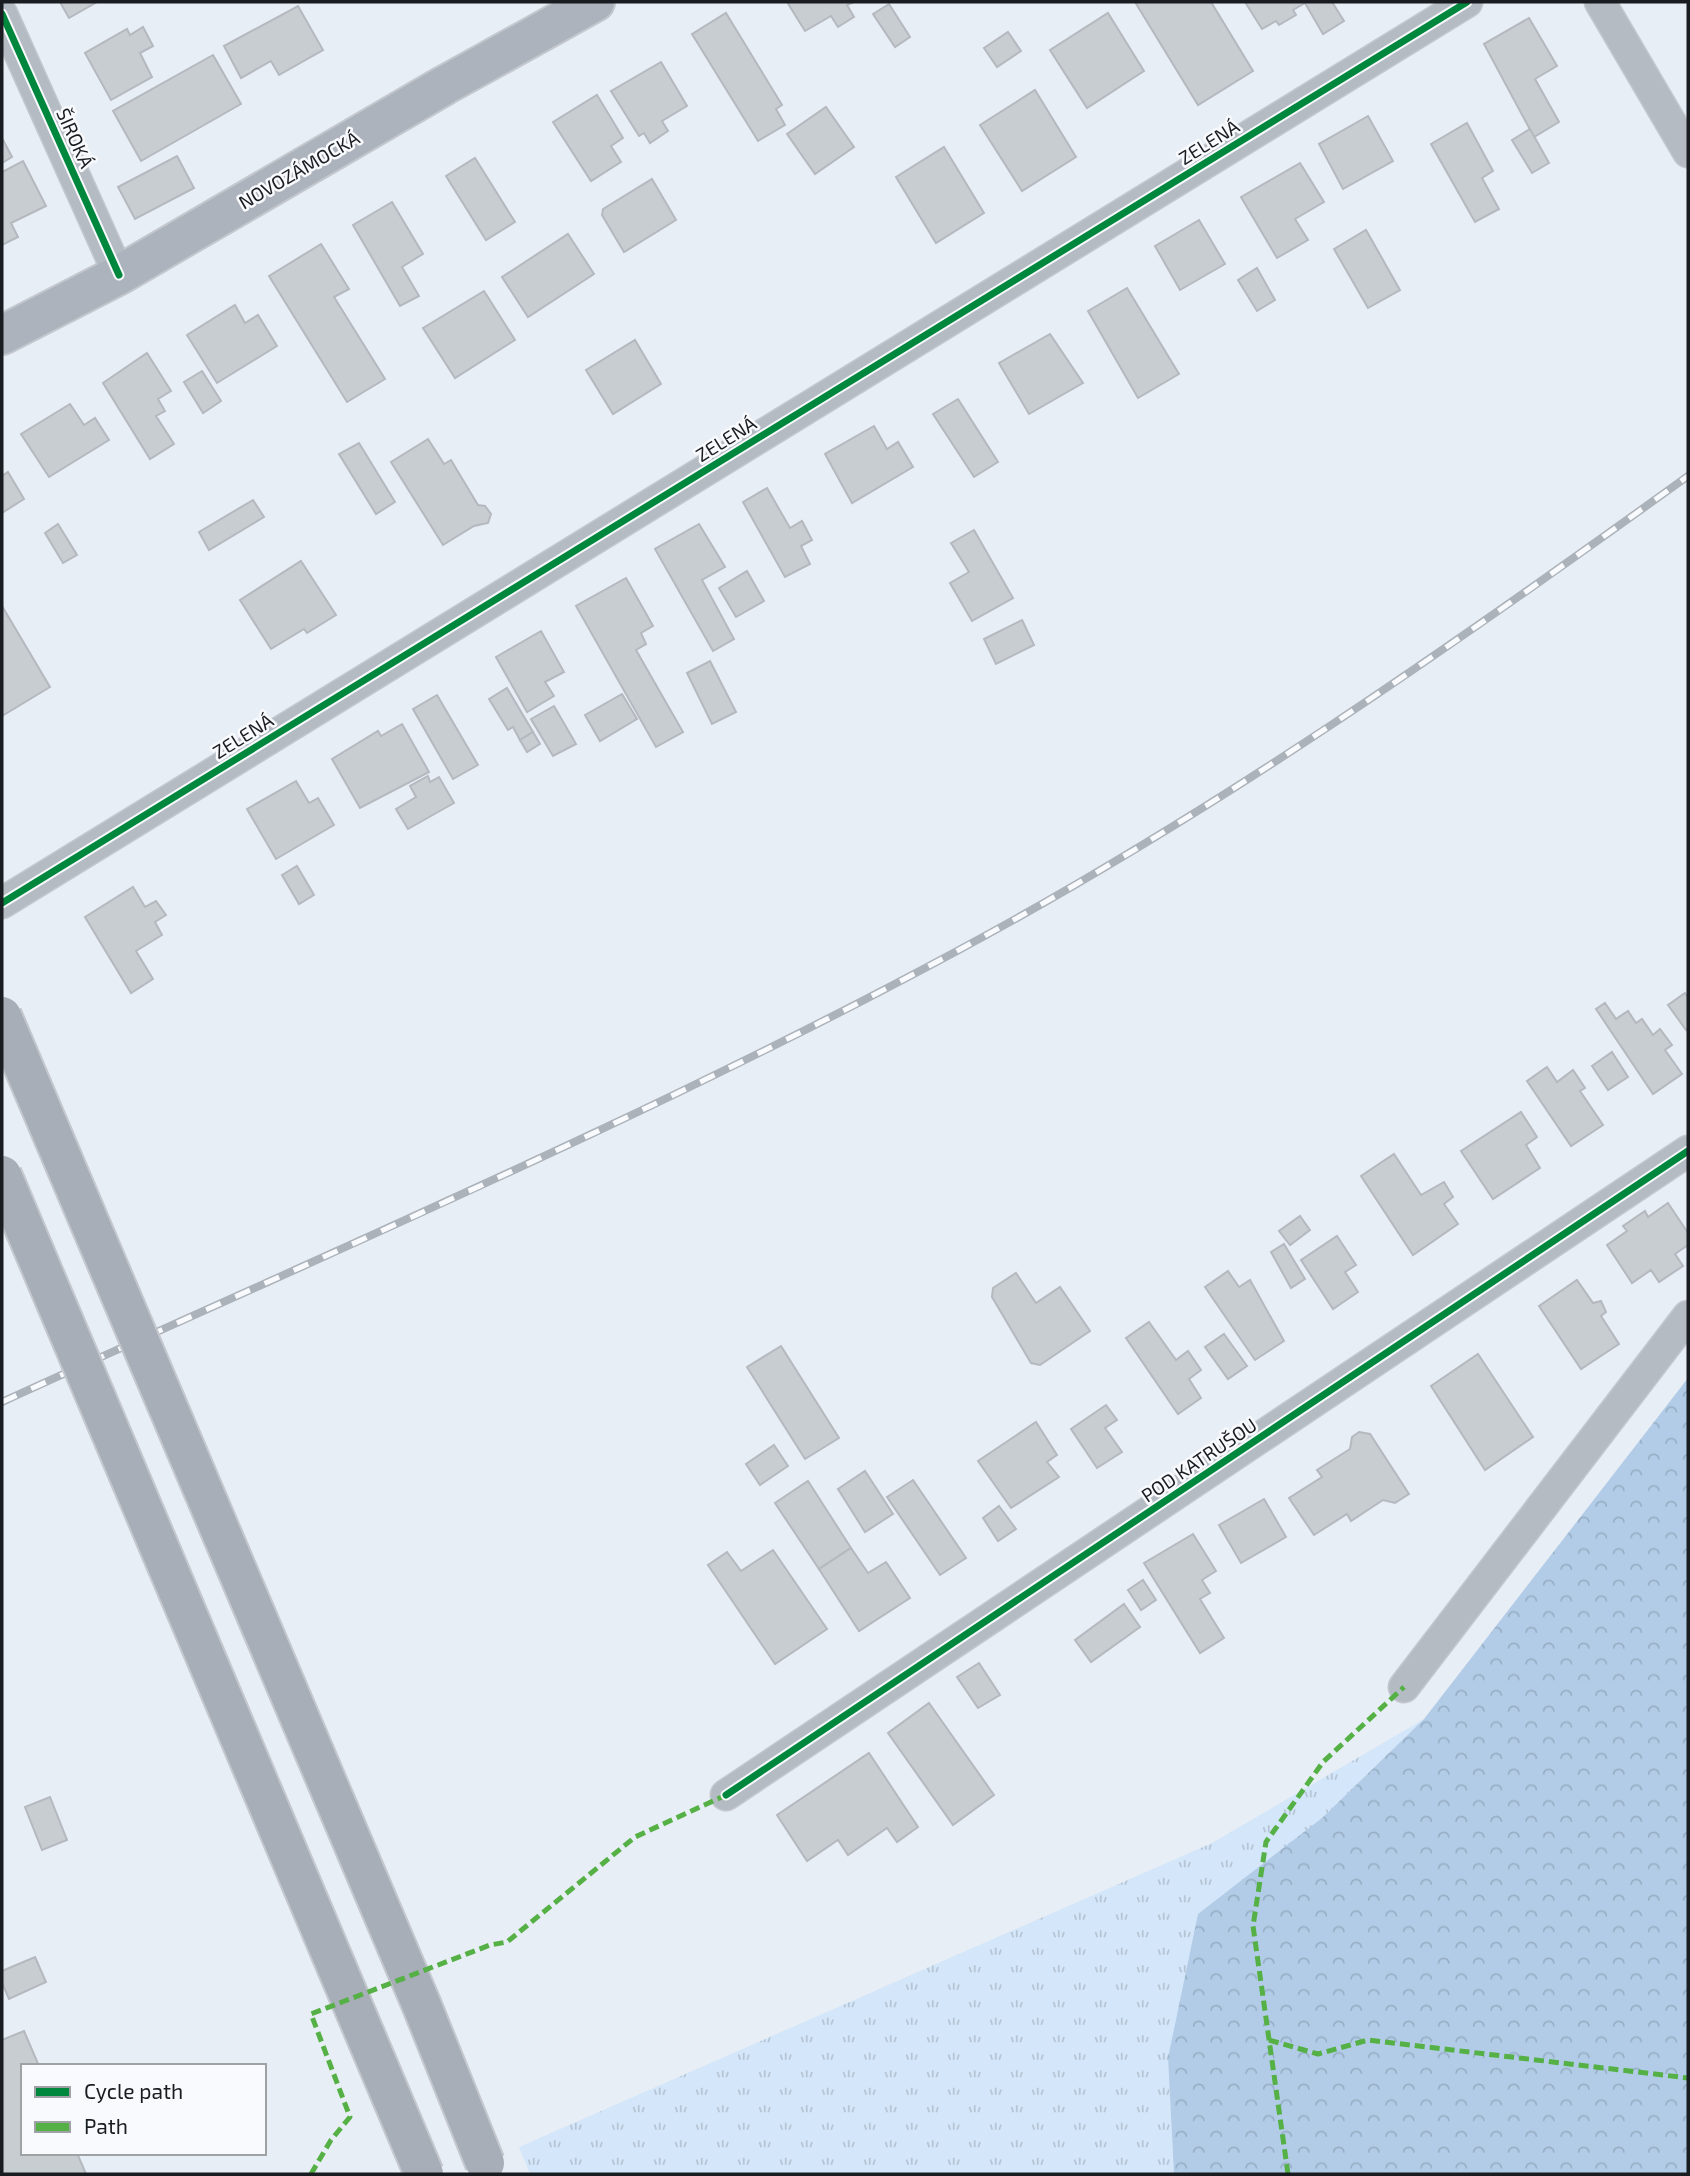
<svg xmlns="http://www.w3.org/2000/svg" width="1690" height="2176" font-family="'Exo 2',sans-serif">
<style>
.grass{fill:url(#grass-tufts)}
.forest{fill:url(#forest-crowns)}
.building{fill:#c8cdd2;stroke:#b5b9bf;stroke-width:2}
.lines{fill:none;stroke-linecap:round;stroke-linejoin:round}
.minor-casing{stroke:#c4c8ce;stroke-width:33}
.primary-casing{stroke:#c4c8ce;stroke-width:42}
.minor{stroke:#b4bbc2;stroke-width:30}
.primary{stroke:#acb3bc;stroke-width:38}
.rail-casing{stroke:#acb2b9;stroke-width:8}
.rail{stroke:#f8fafd;stroke-width:5;stroke-dasharray:16;stroke-linecap:butt}
.motorway-bridge-casing{stroke:#c4c8ce;stroke-width:42;stroke-linecap:butt}
.motorway-bridge{stroke:#a7aeb7;stroke-width:38}
.quiet{stroke:#55b145;stroke-width:5;stroke-dasharray:10 5;stroke-linecap:butt}
.cycleway-casing{stroke:#f8fafd;stroke-width:11}
.cycleway{stroke:#00873e;stroke-width:7}
.labels{text-anchor:middle;stroke-width:5;stroke-linejoin:round;paint-order:stroke}
.street-label{font-size:19px;fill:#191d22;stroke:#f8fafd}
</style>
<defs>
<pattern id="grass-tufts" width="24" height="20" patternUnits="userSpaceOnUse" patternTransform="scale(1.75)"><rect width="24" height="20" fill="#d4e6f9"/><path d="M3 7l-1-3M5 7V3M7 7l1-3M15 17l-1-3M17 17v-4M19 17l1-3" fill="none" stroke="#b5c5d5"/></pattern>
<pattern id="forest-crowns" width="20" height="18" patternUnits="userSpaceOnUse" patternTransform="scale(1.75)"><rect width="20" height="18" fill="#b2cce7"/><path d="M2 6a3 3 0 1 1 6 0M12 15a3 3 0 1 1 6 0" fill="none" stroke="#98afc6"/></pattern>
</defs>
<rect width="100%" height="100%" fill="#e8eef5"/>
<polygon class="grass" points="1424,1719 1322,1818 1168,2058 1174,2174 530,2174 519,2147 1212,1843"/>
<polygon class="forest" points="1688,1378 1688,2174 1174,2174 1168,2058 1198,1914 1322,1818 1424,1719"/>
<g class="building">
<polygon points="60,2 97,2 69,18"/>
<polygon points="787,2 854,2 847,5 854,17 838,27 831,16 805,31"/>
<polygon points="1135,2 1211,2 1253,71 1198,105"/>
<polygon points="1245,2 1332,2 1344,21 1323,34 1305,3 1293,10 1296,15 1279,25 1276,21 1262,29"/>
<polygon points="889,4 910,37 895,47 873,14"/>
<polygon points="298,6 323,50 279,75 271,61 241,78 224,46"/>
<polygon points="726,13 782,105 776,109 785,125 758,141 692,34"/>
<polygon points="1108,13 1144,71 1087,108 1050,50"/>
<polygon points="1529,18 1557,66 1535,79 1559,122 1534,137 1484,44"/>
<polygon points="143,27 153,46 140,53 152,77 111,100 85,53 127,29 130,35"/>
<polygon points="1008,32 1021,51 997,67 984,48"/>
<polygon points="213,55 241,104 141,161 113,111"/>
<polygon points="661,62 687,106 662,121 668,131 650,143 644,133 639,136 611,91"/>
<polygon points="1035,90 1076,157 1022,191 980,125"/>
<polygon points="597,95 623,138 611,146 621,162 591,181 553,122"/>
<polygon points="826,107 854,147 815,174 787,134"/>
<polygon points="1368,116 1393,161 1343,189 1319,144"/>
<polygon points="1467,123 1493,171 1482,178 1499,209 1475,222 1431,144"/>
<polygon points="1530,129 1549,163 1532,173 1512,140"/>
<polygon points="2,138 12,157 2,163"/>
<polygon points="944,147 984,213 936,243 896,177"/>
<polygon points="177,156 194,188 135,219 118,187"/>
<polygon points="475,158 515,222 486,240 446,176"/>
<polygon points="23,161 46,206 11,223 18,237 2,245 2,172"/>
<polygon points="1300,163 1324,202 1295,219 1308,240 1277,258 1241,197"/>
<polygon points="652,179 676,220 624,252 602,215 603,209"/>
<polygon points="392,202 423,254 402,267 419,296 400,306 353,225"/>
<polygon points="1199,220 1225,264 1180,290 1155,246"/>
<polygon points="1366,230 1400,290 1368,308 1334,249"/>
<polygon points="568,234 594,274 528,317 502,277"/>
<polygon points="321,244 349,289 334,297 385,379 347,402 269,276"/>
<polygon points="1257,268 1275,300 1257,311 1238,280"/>
<polygon points="1127,288 1179,374 1138,398 1088,311"/>
<polygon points="484,291 515,340 455,378 423,328"/>
<polygon points="235,305 245,323 258,315 277,346 217,383 187,335"/>
<polygon points="1050,334 1083,383 1029,414 999,363"/>
<polygon points="635,340 661,384 613,414 586,370"/>
<polygon points="147,353 171,391 158,399 165,411 156,416 174,444 150,459 103,383"/>
<polygon points="202,371 221,401 203,413 184,382"/>
<polygon points="958,399 998,462 974,477 933,414"/>
<polygon points="70,404 84,425 95,418 109,440 49,477 21,434"/>
<polygon points="874,426 887,449 898,442 913,467 852,503 825,454"/>
<polygon points="428,439 444,464 451,460 478,505 485,506 491,514 488,523 474,526 443,545 391,462"/>
<polygon points="359,443 395,502 376,514 339,454"/>
<polygon points="8,472 24,499 2,513 2,476"/>
<polygon points="767,488 790,528 802,521 812,540 801,546 810,564 785,577 743,502"/>
<polygon points="253,500 264,517 209,550 199,532"/>
<polygon points="58,524 77,555 63,563 45,533"/>
<polygon points="699,524 725,567 702,580 734,639 713,651 655,549"/>
<polygon points="974,530 1013,598 972,621 950,583 969,572 951,543"/>
<polygon points="301,561 336,615 307,633 304,629 271,649 240,600"/>
<polygon points="747,571 764,601 736,617 719,588"/>
<polygon points="626,578 653,626 641,633 646,644 636,650 683,732 656,747 576,606"/>
<polygon points="2,606 50,687 2,716"/>
<polygon points="1022,620 1034,645 996,664 984,639"/>
<polygon points="541,631 564,672 545,682 554,696 527,712 496,657"/>
<polygon points="710,661 736,712 712,724 687,673"/>
<polygon points="507,688 533,732 520,740 513,727 508,730 489,699"/>
<polygon points="622,694 637,719 600,741 585,715"/>
<polygon points="437,695 478,765 453,779 413,709"/>
<polygon points="554,706 576,744 553,756 531,719"/>
<polygon points="402,724 429,772 360,808 332,759 378,731 381,736"/>
<polygon points="533,732 540,744 527,752 520,740"/>
<polygon points="428,776 430,782 439,777 454,803 408,829 396,809 416,797 410,786"/>
<polygon points="296,781 309,803 318,798 334,825 276,859 247,809"/>
<polygon points="297,866 314,895 299,904 282,875"/>
<polygon points="133,887 145,907 156,901 166,915 155,922 162,935 136,951 153,979 131,993 85,917"/>
<polygon points="1685,993 1688,998 1688,1028 1686,1030 1668,1005"/>
<polygon points="1605,1003 1616,1019 1628,1011 1636,1023 1642,1019 1653,1035 1660,1029 1672,1045 1665,1050 1682,1074 1653,1094 1596,1009"/>
<polygon points="1612,1052 1628,1077 1608,1090 1592,1066"/>
<polygon points="1547,1067 1557,1082 1573,1070 1585,1088 1580,1091 1603,1125 1571,1146 1527,1081"/>
<polygon points="1521,1112 1537,1137 1526,1145 1540,1168 1493,1199 1461,1151"/>
<polygon points="1394,1154 1421,1195 1444,1182 1453,1197 1444,1204 1458,1224 1413,1255 1361,1176"/>
<polygon points="1668,1203 1688,1233 1688,1245 1675,1254 1683,1266 1659,1282 1651,1270 1632,1283 1607,1245 1627,1231 1623,1226 1645,1211 1648,1217"/>
<polygon points="1300,1216 1310,1230 1290,1245 1279,1231"/>
<polygon points="1337,1236 1356,1265 1345,1272 1358,1292 1333,1309 1301,1260"/>
<polygon points="1284,1244 1305,1279 1291,1288 1271,1252"/>
<polygon points="1228,1271 1239,1287 1250,1280 1284,1341 1255,1360 1205,1287"/>
<polygon points="1016,1273 1036,1303 1060,1287 1090,1331 1040,1365 1031,1363 992,1297 993,1288"/>
<polygon points="1577,1280 1593,1303 1601,1301 1606,1312 1601,1316 1619,1344 1581,1369 1539,1306"/>
<polygon points="1149,1322 1176,1360 1188,1351 1201,1370 1189,1379 1201,1398 1178,1414 1126,1338"/>
<polygon points="1224,1334 1247,1366 1228,1379 1205,1347"/>
<polygon points="781,1346 839,1438 805,1459 747,1367"/>
<polygon points="1478,1354 1533,1437 1485,1470 1431,1386"/>
<polygon points="1106,1405 1117,1420 1105,1428 1122,1452 1097,1468 1071,1429"/>
<polygon points="1036,1422 1057,1455 1047,1462 1059,1477 1011,1508 978,1461"/>
<polygon points="1359,1432 1370,1434 1409,1494 1395,1503 1383,1500 1351,1521 1347,1514 1314,1535 1289,1498 1322,1477 1317,1470 1350,1449 1352,1437"/>
<polygon points="774,1445 788,1466 760,1485 746,1464"/>
<polygon points="865,1471 893,1514 865,1532 838,1489"/>
<polygon points="913,1480 966,1558 940,1575 887,1497"/>
<polygon points="808,1481 851,1548 819,1569 775,1503"/>
<polygon points="1264,1499 1286,1537 1241,1563 1219,1525"/>
<polygon points="999,1506 1016,1529 998,1541 983,1518"/>
<polygon points="1193,1534 1216,1571 1202,1580 1210,1593 1200,1599 1224,1638 1200,1653 1144,1563"/>
<polygon points="851,1548 868,1573 886,1562 910,1598 859,1631 819,1569"/>
<polygon points="773,1550 827,1629 775,1664 708,1565 727,1552 741,1571"/>
<polygon points="1143,1580 1156,1600 1141,1610 1128,1590"/>
<polygon points="1124,1604 1140,1627 1091,1662 1075,1640"/>
<polygon points="979,1663 1000,1695 978,1708 957,1677"/>
<polygon points="929,1703 994,1795 953,1825 888,1733"/>
<polygon points="869,1753 918,1827 897,1842 887,1828 848,1855 838,1840 807,1861 777,1815"/>
<polygon points="50,1797 67,1840 42,1850 25,1807"/>
<polygon points="35,1957 46,1982 9,1999 2,1983 2,1971"/>
<polygon points="24,2031 39,2066 23,2066 23,2153 77,2153 86,2174 2,2174 2,2040"/>
</g>
<g class="lines">
<defs>
<g id="minor">
<polyline points="1600,2 1688,152"/>
<polyline points="2,14 119,275"/>
<polyline points="2,903 1467,2"/>
<polyline points="1404,1687 1688,1316"/>
<polyline points="726,1795 1688,1151"/>
</g>
<polyline id="primary" points="2,335 119,275 445,85 595,2"/>
</defs>
<use href="#minor" class="minor-casing"/>
<use href="#primary" class="primary-casing"/>
<use href="#minor" class="minor"/>
<use href="#primary" class="primary"/>
<defs>
<path id="rail" d="M2,1402C322,1256 647,1118 957,951C1214,813 1452,646 1688,476"/>
</defs>
<use href="#rail" class="rail-casing"/>
<use href="#rail" class="rail"/>
<defs>
<g id="motorway-bridge">
<polyline points="2,1016 422,2006 485,2163"/>
<polyline points="2,1175 424,2174"/>
</g>
</defs>
<use href="#motorway-bridge" class="motorway-bridge-casing"/>
<use href="#motorway-bridge" class="motorway-bridge"/>
<g class="quiet">
<polyline points="1269,2040 1318,2054 1368,2040 1688,2078"/>
<polyline points="311,2174 331,2140 350,2117 311,2014 490,1945 507,1942 635,1837 726,1795"/>
<polyline points="1288,2174 1253,1926 1266,1842 1323,1762 1404,1687"/>
</g>
<defs>
<g id="cycleway">
<polyline points="2,14 119,275"/>
<polyline points="2,903 1467,2"/>
<polyline points="726,1795 1688,1151"/>
</g>
</defs>
<use href="#cycleway" class="cycleway-casing"/>
<use href="#cycleway" class="cycleway"/>
</g>
<g class="labels">
<g class="street-label">
<text transform="translate(75 138) rotate(66)" y="7">ŠIROKÁ</text>
<text transform="translate(1209 142) rotate(-32)" y="7">ZELENÁ</text>
<text transform="translate(299 170) rotate(-30)" y="7">NOVOZÁMOCKÁ</text>
<text transform="translate(726 439) rotate(-32)" y="7">ZELENÁ</text>
<text transform="translate(243 736) rotate(-32)" y="7">ZELENÁ</text>
<text transform="translate(1199 1460) rotate(-34)" y="7">POD KATRUŠOU</text>
</g>
</g>
<rect width="1690" height="2176" fill="none" stroke="#191d22" stroke-width="7"/>
<rect x="21" y="2064" width="245" height="91" fill="#f8fafd" stroke="#9fa2a5" stroke-width="2"/>
<rect x="35" y="2087" width="35" height="10" fill="#00873e" stroke="#9fa2a5" stroke-width="2"/>
<text x="84" y="2099" font-size="21" fill="#191d22">Cycle path</text>
<rect x="35" y="2122" width="35" height="10" fill="#55b145" stroke="#9fa2a5" stroke-width="2"/>
<text x="84" y="2134" font-size="21" fill="#191d22">Path</text>
</svg>
